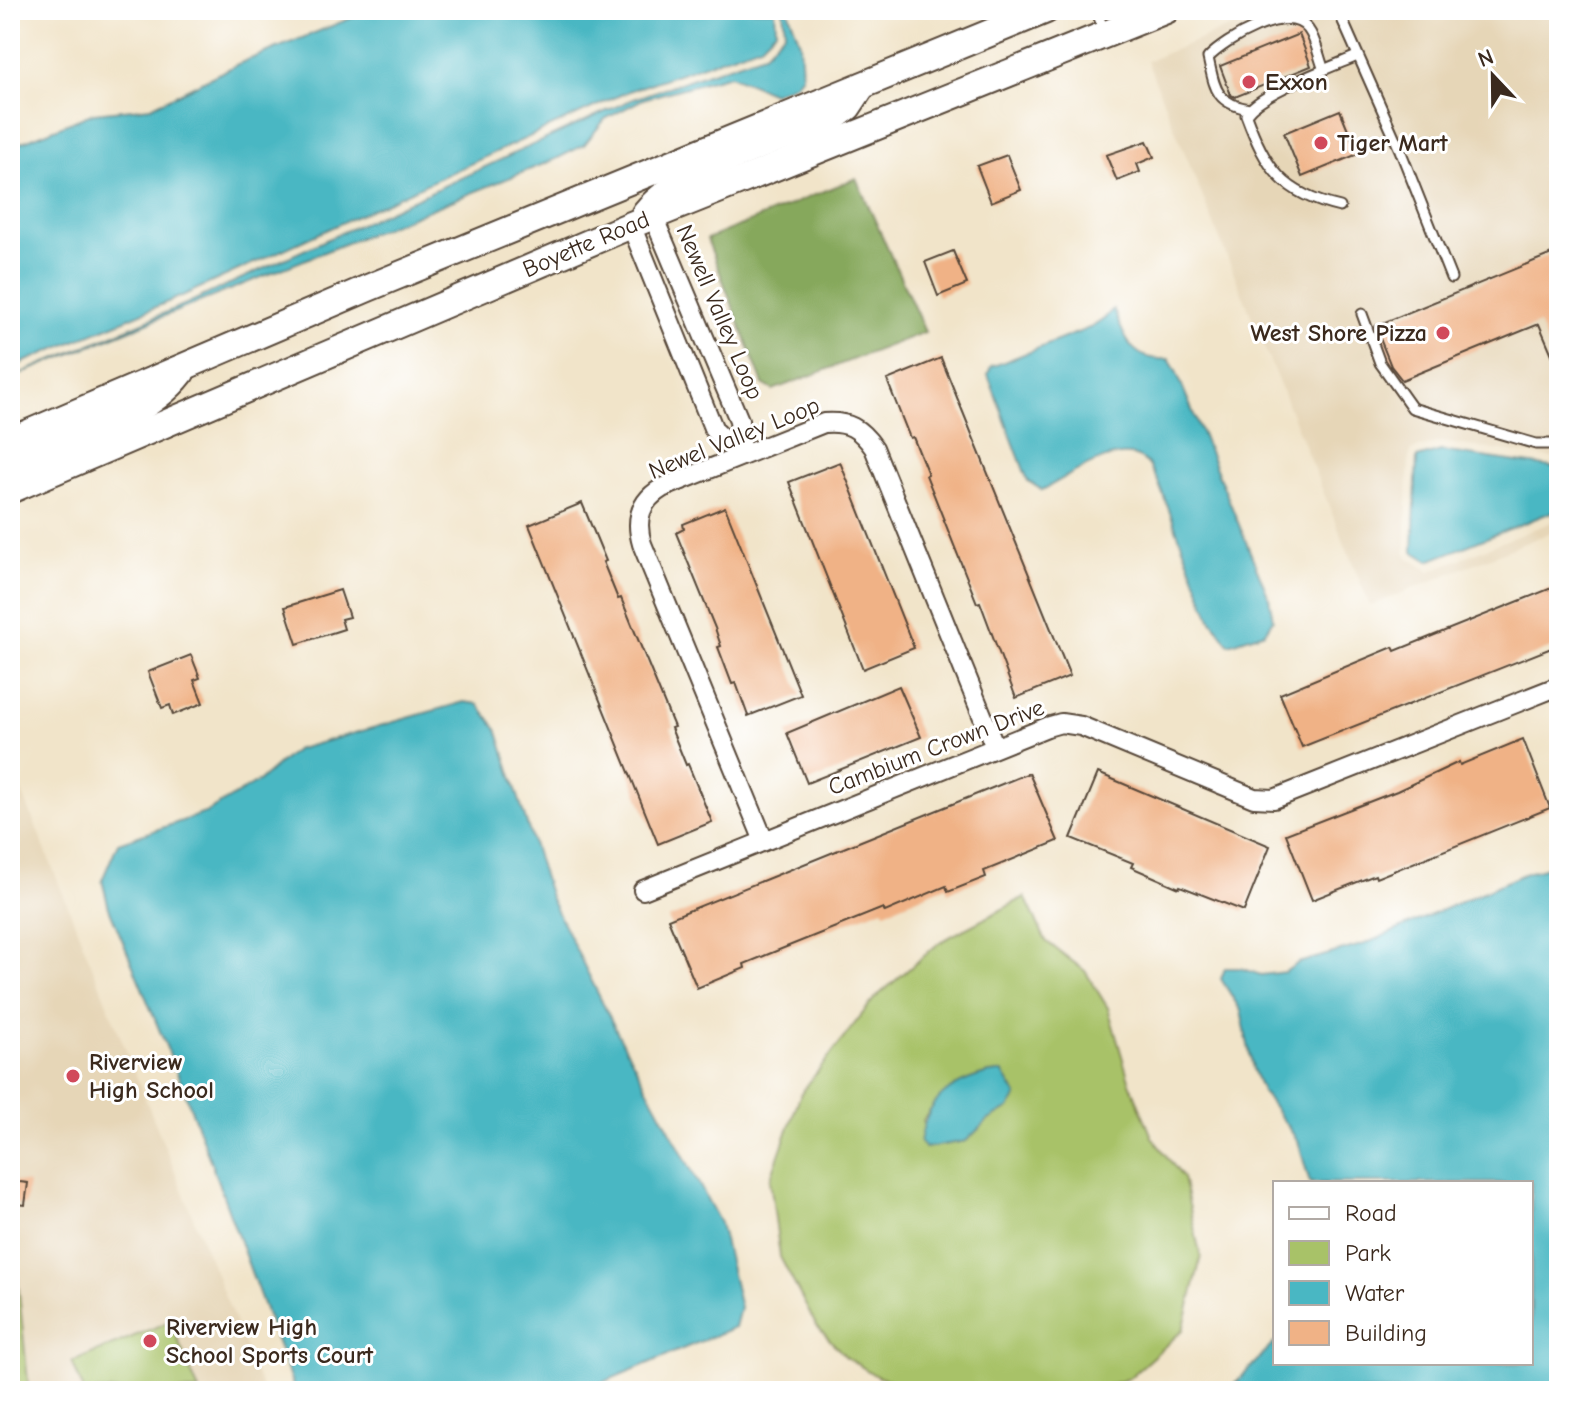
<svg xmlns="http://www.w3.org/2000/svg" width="1569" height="1401" font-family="'Comic Neue',sans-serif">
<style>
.built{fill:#e6d6b7}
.green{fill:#a8c268;stroke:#727643;stroke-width:2;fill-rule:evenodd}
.forest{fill:#86a85c;stroke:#60693d;stroke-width:2}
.water{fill:#49b7c3;stroke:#427070;stroke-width:2}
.building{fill:#f0b286}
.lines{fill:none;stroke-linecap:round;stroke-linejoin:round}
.lane-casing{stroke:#564638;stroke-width:13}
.street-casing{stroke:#564638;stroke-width:22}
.secondary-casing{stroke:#564638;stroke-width:30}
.lane{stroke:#fff;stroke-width:9}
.street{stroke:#fff;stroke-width:18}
.secondary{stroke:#fff;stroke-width:26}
.poi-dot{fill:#d1495b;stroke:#fff;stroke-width:3}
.labels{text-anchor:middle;stroke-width:6;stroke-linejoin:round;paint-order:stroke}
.poi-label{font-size:24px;font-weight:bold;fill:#3b2a1e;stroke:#fff;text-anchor:start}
.street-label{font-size:24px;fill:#3b2a1e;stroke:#fff}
</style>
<rect width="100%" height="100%" fill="#fff"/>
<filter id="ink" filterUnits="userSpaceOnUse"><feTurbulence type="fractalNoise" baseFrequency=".0125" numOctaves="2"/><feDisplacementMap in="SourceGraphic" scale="16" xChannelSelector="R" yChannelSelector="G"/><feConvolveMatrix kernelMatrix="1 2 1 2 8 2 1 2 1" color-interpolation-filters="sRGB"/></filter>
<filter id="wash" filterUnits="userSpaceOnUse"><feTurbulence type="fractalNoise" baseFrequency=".006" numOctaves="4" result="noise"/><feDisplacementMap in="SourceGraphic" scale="32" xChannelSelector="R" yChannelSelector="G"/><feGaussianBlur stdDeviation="1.8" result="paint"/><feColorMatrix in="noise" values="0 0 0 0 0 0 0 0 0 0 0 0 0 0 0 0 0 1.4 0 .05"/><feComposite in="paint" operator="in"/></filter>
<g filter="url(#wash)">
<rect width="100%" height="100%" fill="#f1e4c9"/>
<g class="built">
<polygon points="1272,10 1559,10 1559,459 1441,442 1412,450 1409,457 1405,552 1409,558 1430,571 1559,519 1559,529 1370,606 1147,61"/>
<polygon points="10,762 263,1391 10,1391"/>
</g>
<g class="green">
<path d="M1025,897L1046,941L1085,971L1108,1008L1129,1080L1152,1137L1183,1178L1201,1258L1183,1330L1129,1378L1095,1390L1083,1391H935L878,1377L846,1357L816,1325L780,1257L770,1180L801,1093L874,999L940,942ZM990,1073L1009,1108L987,1121L966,1141L925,1148L923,1120C943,1092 957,1081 990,1073Z"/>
<polygon points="10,1214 11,1214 29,1391 10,1391"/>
<polygon points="170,1321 199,1391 84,1391 72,1362"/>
</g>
<polygon class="forest" points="856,178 925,332 773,390 763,384 707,239"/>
<g class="water">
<polygon points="371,10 775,10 776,30 761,45 629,91 182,296 10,368 10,147 94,113 151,107 238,64"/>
<polygon points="783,10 788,10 800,43 802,76 795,84 773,93 730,75 643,99 605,119 584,145 556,159 10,378 186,304 633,99 764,54 785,32"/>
<path d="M1113,309C1126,339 1131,362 1169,359L1176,371L1269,598L1273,619L1265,632L1229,644L1211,619L1157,479C1154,475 1151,467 1147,463C1121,438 1068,477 1042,490L1028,481L988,375L991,367L1092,327L1104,319Z"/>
<polygon points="1441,451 1559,468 1559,509 1429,561 1413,551 1417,458"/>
<polygon points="464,702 478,704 497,729 550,897 618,1034 720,1223 740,1308 735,1327 582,1391 295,1391 183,1087 109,908 102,880 118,843 205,813 259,781 295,750"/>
<polygon points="1551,866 1559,866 1559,1391 1228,1391 1275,1342 1275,1363 1531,1363 1531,1183 1310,1183 1298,1141 1262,1091 1253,1069 1241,1011 1221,979 1225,968 1240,968 1261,975 1285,972 1298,963 1365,944 1526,873"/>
<path d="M990,1073H1003L1017,1096L1009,1108L987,1121L966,1141L925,1148L920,1143C926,1100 949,1083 990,1073Z"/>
</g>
<g id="blocks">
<g class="building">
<polygon points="1299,34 1311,66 1235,97 1231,95 1220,66"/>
<polygon points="1340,110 1358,154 1302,177 1284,133"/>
<polygon points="1147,141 1154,157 1137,164 1140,172 1117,181 1106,155"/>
<polygon points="1007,155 1021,190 991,202 977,166"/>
<polygon points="953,251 967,284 938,296 925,262"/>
<polygon points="1559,251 1559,371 1539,324 1402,380 1391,366 1375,326"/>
<polygon points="941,358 1070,676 1016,698 980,602 977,603 926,475 928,474 913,437 910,438 887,380"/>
<polygon points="840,462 914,648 863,669 789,482"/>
<polygon points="582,503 606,561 603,562 618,599 621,598 674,727 671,728 686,765 688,764 712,822 658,844 529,525"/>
<polygon points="725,507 801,695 748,716 736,683 732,684 718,647 721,646 715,628 676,533 684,529 683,524"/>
<polygon points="1559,585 1559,645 1302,747 1280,694 1393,647 1395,651"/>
<polygon points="340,590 349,617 341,619 344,629 297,644 285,607"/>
<polygon points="191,655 200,678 194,680 203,703 173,715 170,705 162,708 148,672"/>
<polygon points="899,686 921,737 807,783 787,733"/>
<polygon points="1523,739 1550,808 1376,878 1375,875 1312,900 1286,834 1397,791 1459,762 1460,765"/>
<polygon points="1029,773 1058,841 984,871 986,877 948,892 946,886 885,912 883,908 744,964 745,968 697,988 668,919"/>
<polygon points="1098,773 1270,846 1244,911 1180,886 1179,888 1131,867 1133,863 1071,838"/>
<polygon points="10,1181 28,1183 25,1205 10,1203"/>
</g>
</g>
</g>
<g filter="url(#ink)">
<use href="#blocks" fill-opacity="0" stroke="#564638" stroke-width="2"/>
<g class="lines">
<defs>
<g id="lane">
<polyline points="1096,10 1105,33"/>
<polyline points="1338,10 1400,150 1451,278"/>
<path d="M1249,109C1215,103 1215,88 1208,58C1224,41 1288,2 1308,29C1316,39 1319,58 1324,70"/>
<path d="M1340,207C1283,194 1266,169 1246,115C1255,95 1334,66 1357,56"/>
<polyline points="1362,314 1380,363 1412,408 1536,444 1559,444"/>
</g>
<g id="street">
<polyline points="653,216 739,420 741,456"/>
<polyline points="631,225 714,430 741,456"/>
<path d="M764,841L642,544C635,520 640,501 662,488L824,423C848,421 860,428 874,448L995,747"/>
<polyline points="643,890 1047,727 1061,723 1081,726 1254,798 1274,799 1559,686"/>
</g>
<g id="secondary">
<path d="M645,213C679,170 780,139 833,118L848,107L862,86"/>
<polyline points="10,441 368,288 1046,10"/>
<path d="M10,466C63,443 146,419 181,373"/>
<polyline points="10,490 631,225 1166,10"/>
</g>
</defs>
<use href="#lane" class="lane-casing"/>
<use href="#street" class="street-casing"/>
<use href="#secondary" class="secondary-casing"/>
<use href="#lane" class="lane"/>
<use href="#street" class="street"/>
<use href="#secondary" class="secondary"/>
</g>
</g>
<g class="poi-dot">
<circle cx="1249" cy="82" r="8"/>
<circle cx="1321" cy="143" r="8"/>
<circle cx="1443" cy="333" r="8"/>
<circle cx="73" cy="1076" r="8"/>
<circle cx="150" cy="1341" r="8"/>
</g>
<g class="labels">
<g class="poi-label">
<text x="1265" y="90">Exxon</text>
<text x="1337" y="151">Tiger Mart</text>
<text x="1427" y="341" text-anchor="end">West Shore Pizza</text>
<text x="89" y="1070">Riverview<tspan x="89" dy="28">High School</tspan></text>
<text x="166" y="1335">Riverview High<tspan x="166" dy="28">School Sports Court</tspan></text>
</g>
<g class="street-label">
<text transform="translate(586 244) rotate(-23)" y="8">Boyette Road</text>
<text transform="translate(720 312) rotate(67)" y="8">Newell Valley Loop</text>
<text transform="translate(734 438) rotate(-22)" y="8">Newel Valley Loop</text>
<text transform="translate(936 747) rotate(-21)" y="8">Cambium Crown Drive</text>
</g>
</g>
<rect width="1569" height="1401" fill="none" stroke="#fff" stroke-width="40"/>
<rect x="1273" y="1181" width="260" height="184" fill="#ffffff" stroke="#b1aaa5" stroke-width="2"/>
<rect x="1289" y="1207" width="40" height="12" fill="#ffffff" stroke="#b1aaa5" stroke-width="2"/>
<text x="1345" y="1221" font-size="24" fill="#3b2a1e">Road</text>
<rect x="1289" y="1241" width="40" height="24" fill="#a8c268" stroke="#b1aaa5" stroke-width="2"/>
<text x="1345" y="1261" font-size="24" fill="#3b2a1e">Park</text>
<rect x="1289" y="1281" width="40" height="24" fill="#49b7c3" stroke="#b1aaa5" stroke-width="2"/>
<text x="1345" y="1301" font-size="24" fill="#3b2a1e">Water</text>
<rect x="1289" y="1321" width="40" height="24" fill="#f0b286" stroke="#b1aaa5" stroke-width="2"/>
<text x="1345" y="1341" font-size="24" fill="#3b2a1e">Building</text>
<g transform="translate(1493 76) rotate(338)" stroke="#ffffff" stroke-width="6" paint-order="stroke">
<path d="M0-6L14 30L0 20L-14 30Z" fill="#3b2a1e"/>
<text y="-12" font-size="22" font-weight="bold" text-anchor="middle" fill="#3b2a1e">N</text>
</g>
</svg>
